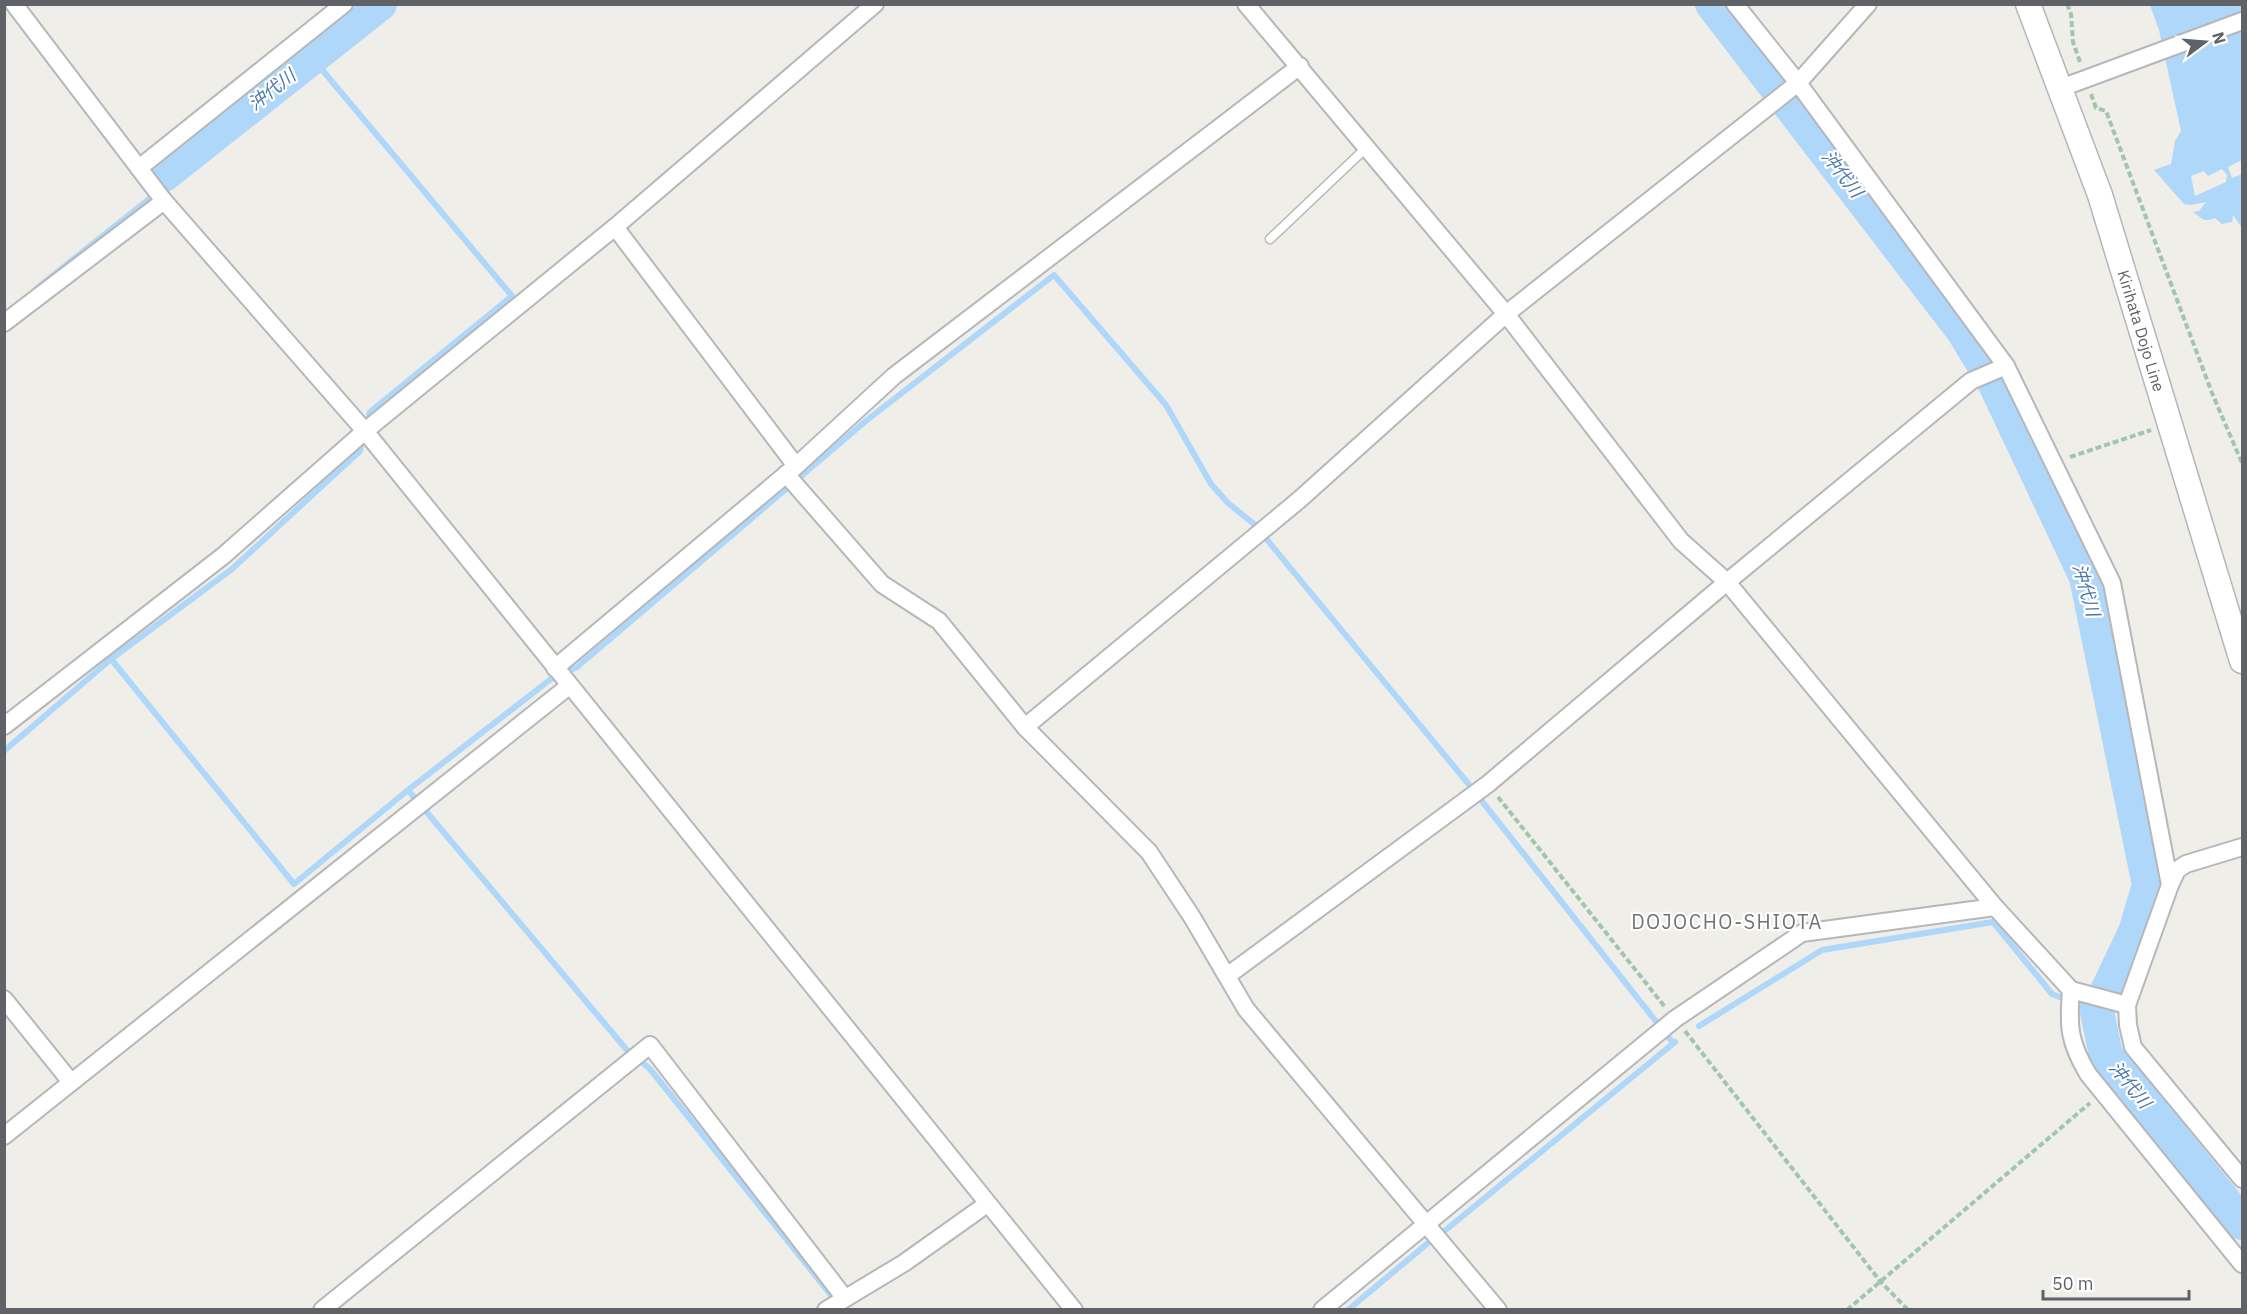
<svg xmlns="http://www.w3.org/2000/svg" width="2247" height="1314" font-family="'IBM Plex Sans','Noto Sans JP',sans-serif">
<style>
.water{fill:#afd7f9;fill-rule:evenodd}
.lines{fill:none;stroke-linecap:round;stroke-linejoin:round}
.stream{stroke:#afd7f9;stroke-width:6}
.river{stroke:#afd7f9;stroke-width:34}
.lane-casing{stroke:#b5b7bb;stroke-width:11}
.street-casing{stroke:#b5b7bb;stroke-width:20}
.secondary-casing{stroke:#b4b6bb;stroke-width:27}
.path{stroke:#a0c6ac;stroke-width:4;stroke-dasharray:6 3;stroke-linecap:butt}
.lane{stroke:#fff;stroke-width:8}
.street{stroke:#fff;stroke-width:16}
.secondary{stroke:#fff;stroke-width:24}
.labels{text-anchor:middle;stroke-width:4.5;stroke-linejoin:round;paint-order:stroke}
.street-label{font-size:16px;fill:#5f6267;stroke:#fff}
.water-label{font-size:18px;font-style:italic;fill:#4c78ab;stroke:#fff}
.quarter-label{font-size:20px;letter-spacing:1.5px;fill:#707479;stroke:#fff}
</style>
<rect width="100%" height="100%" fill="#f0eee8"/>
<path class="water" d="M2150,5H2242V160L2228,167L2232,178L2242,174V228L2233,215L2232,222L2222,224L2215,218C2204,223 2203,219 2193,212L2199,211L2206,202L2190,205L2184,204L2154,170L2171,164L2175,141L2181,131L2159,30ZM2222,169L2227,175L2226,182L2195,196L2191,176L2204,171L2208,176Z"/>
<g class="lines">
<g class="stream">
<polyline points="313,59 512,296 370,412 367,425"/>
<polyline points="36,289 149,199 164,175"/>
<polyline points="111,659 294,884 408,790 551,679 577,667 867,420 1054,275 1166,405 1211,484 1228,503 1254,524 1466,781 1673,1043"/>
<polyline points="4,751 111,659 232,569 360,451 363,437"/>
<polyline points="408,790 626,1049 650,1069 843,1310"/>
<polyline points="1699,1026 1822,950 1993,922 2052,994 2097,1012"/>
<polyline points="1442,1233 1675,1042"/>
<polyline points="1348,1310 1428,1243"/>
</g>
<g class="river">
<polyline points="1712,4 1963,331 1994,382 2086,577 2149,885 2135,932 2097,1012 2106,1055 2242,1223"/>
<polyline points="164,175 380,4"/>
</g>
<defs>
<polyline id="lane" points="1270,239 1367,147"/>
<g id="street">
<polyline points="14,4 164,201 365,431 1074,1310"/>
<polyline points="1246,4 1506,314 1681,541 1727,582 1995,907 2071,990 2127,1005"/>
<polyline points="1735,4 1798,83 2006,366 2112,583 2170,885 2127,1005 2128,1025 2133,1047 2242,1179"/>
<polyline points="2061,88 2242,21"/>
<polyline points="139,168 344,4"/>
<polyline points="615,227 796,466"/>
<polyline points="4,323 164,201"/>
<polyline points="786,474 882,584 939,621 1025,727 1149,852 1192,917 1246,1009 1498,1310"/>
<polyline points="555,668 796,466 894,376 1300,66"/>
<polyline points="4,726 223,556 365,431 615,227 875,4"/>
<polyline points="1025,727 1299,500 1506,314 1798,83 1868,4"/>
<polyline points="2170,885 2177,870 2186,864 2242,847"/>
<polyline points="1227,976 1488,784 1727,582 1971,381 2006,366"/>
<path d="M2071,990C2068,1027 2069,1042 2088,1074L2242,1264"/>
<polyline points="4,999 71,1082"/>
<polyline points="4,1136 569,686"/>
<polyline points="322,1310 650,1045 844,1297"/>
<polyline points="826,1310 904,1263 987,1204"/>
<polyline points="1322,1310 1675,1019 1802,933 1995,907"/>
</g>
<g id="secondary">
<path id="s1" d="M2028,4L2100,195L2242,661"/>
</g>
</defs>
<use href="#lane" class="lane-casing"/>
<use href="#street" class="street-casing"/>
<use href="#secondary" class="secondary-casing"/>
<g class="path">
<polyline points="2067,4 2071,14 2073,42 2081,65"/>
<polyline points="2091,94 2096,108 2106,111 2212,393 2242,463"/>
<polyline points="2070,457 2151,430"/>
<polyline points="1498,797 1665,1007"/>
<polyline points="1685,1031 1880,1281 1908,1310"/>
<polyline points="1847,1310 2090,1103"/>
</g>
<use href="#lane" class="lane"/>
<use href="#street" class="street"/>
<use href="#secondary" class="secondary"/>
</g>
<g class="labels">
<g class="street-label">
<text dy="6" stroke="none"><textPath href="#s1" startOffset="346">Kirihata Dojo Line</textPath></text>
</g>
<g class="water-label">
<text transform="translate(272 90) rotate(-38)" y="6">沖代川</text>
<text transform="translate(1842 174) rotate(52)" y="6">沖代川</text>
<text transform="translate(2086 590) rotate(74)" y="6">沖代川</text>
<text transform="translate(2130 1085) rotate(51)" y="6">沖代川</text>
</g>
<g class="quarter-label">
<text x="1727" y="929">DOJOCHO-SHIOTA</text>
</g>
</g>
<rect width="2247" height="1314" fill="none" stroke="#5f6267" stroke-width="12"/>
<g transform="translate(2205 42) rotate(74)" stroke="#ffffff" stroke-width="4.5" paint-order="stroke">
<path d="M0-4.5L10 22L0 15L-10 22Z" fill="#5f6267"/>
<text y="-9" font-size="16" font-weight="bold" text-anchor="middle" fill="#5f6267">N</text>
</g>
<path d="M2043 1290v9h146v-9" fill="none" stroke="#5f6267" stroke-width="3"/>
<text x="2052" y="1290" font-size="18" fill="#5f6267" stroke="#ffffff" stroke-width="4.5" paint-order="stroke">50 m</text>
</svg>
